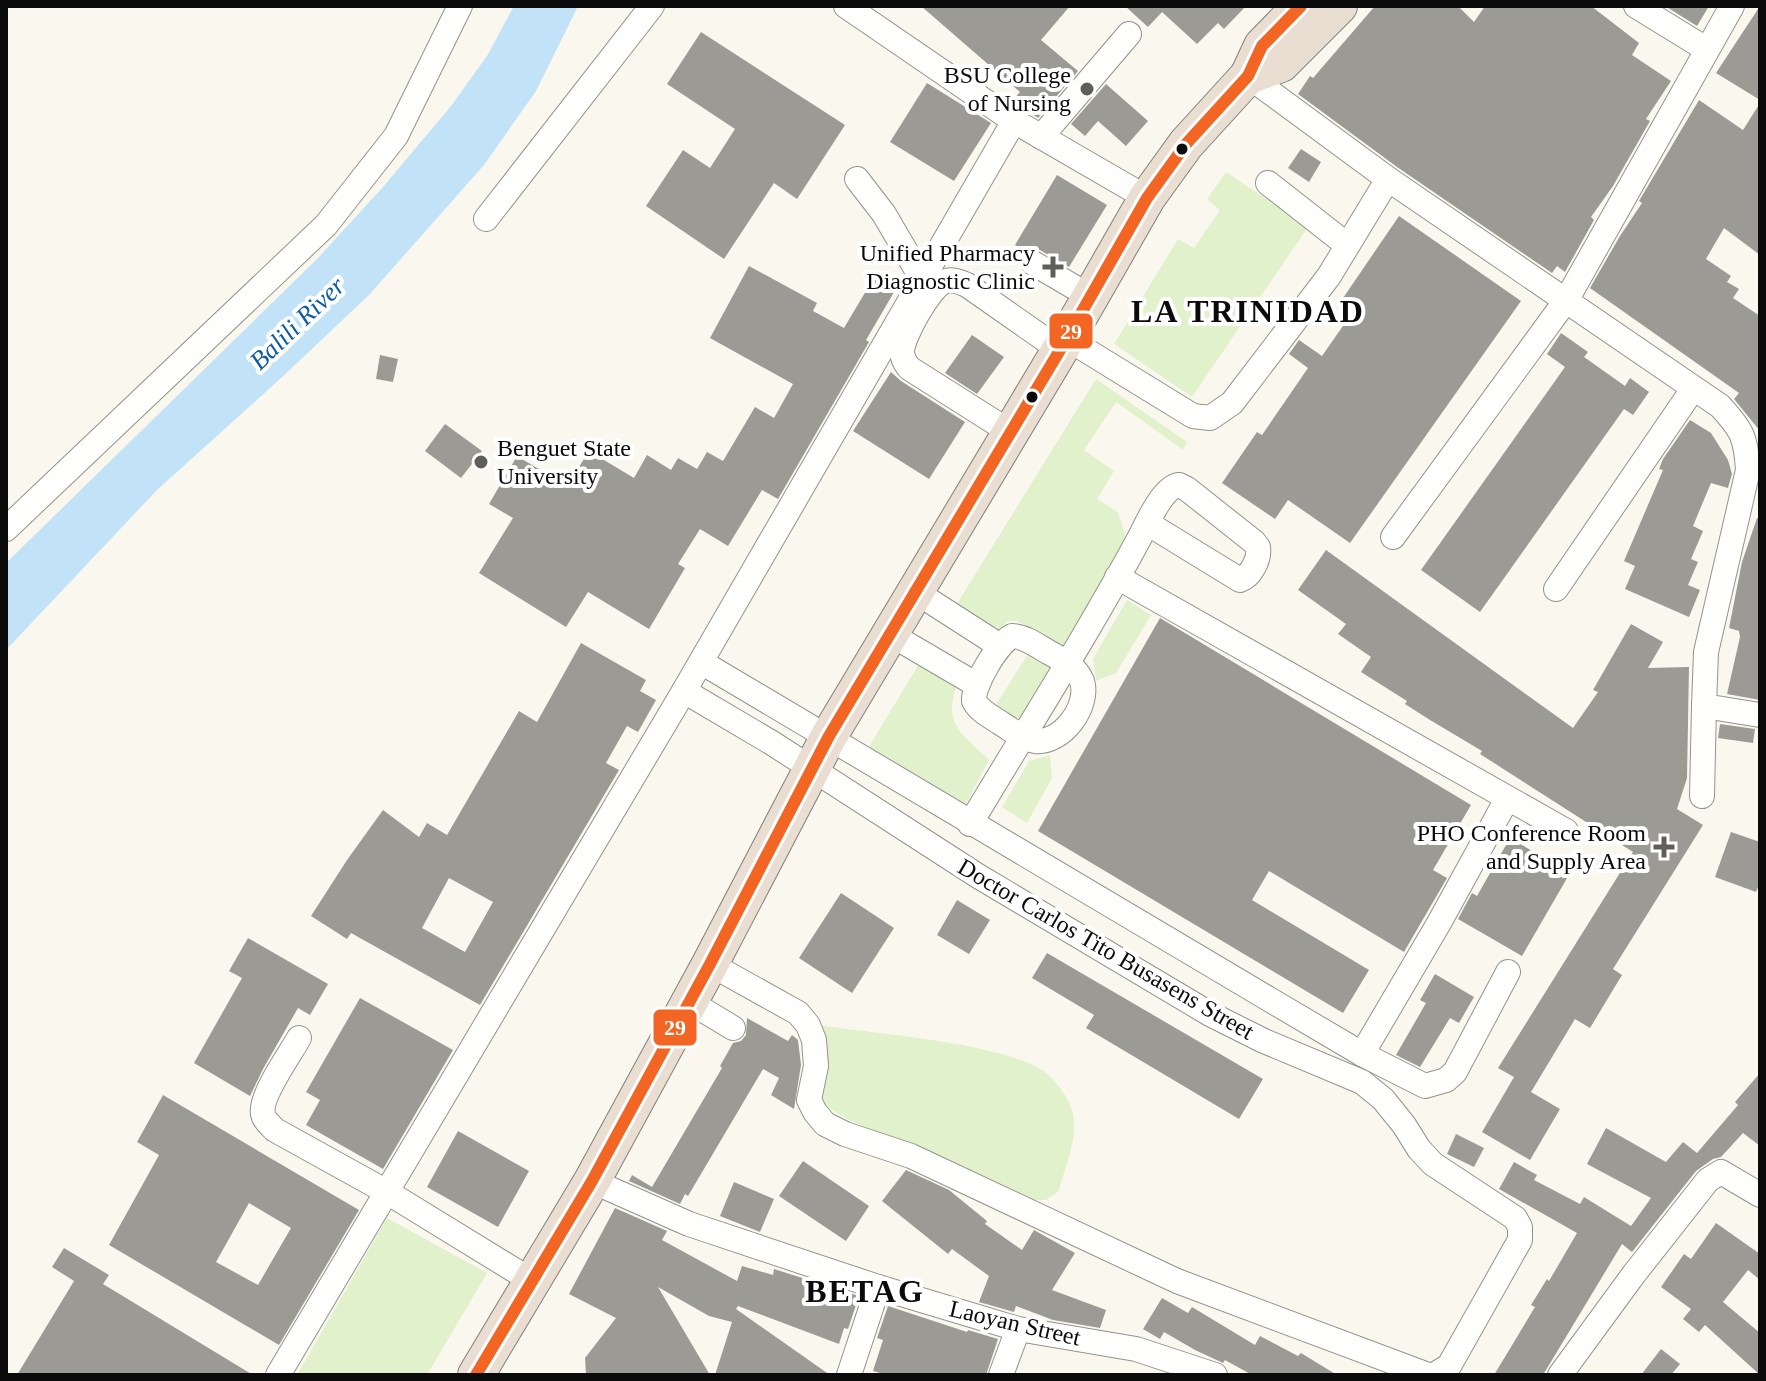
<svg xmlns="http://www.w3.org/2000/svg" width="1766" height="1381" font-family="Georgia,serif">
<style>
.green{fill:#e1f1cc}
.water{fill:#c1e2f7}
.building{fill:#9c9a94;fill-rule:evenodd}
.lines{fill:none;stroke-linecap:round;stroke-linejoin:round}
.minor-casing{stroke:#93928d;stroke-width:26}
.highway-casing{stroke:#807f7a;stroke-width:38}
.minor{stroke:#fefefc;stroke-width:24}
.highway{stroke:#eaded2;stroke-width:36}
.bus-1-casing{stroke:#fff;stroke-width:18}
.bus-1{stroke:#f26522;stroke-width:12}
.poi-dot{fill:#5f5e5a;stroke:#fff;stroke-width:3}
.bus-dot{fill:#0b0b0b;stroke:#fff;stroke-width:3}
.labels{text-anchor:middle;stroke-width:8;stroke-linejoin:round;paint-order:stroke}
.poi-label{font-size:24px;fill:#0b0b0b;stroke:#fff;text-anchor:end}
.street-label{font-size:24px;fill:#0b0b0b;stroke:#fff}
.water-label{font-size:26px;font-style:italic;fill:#0c5ba4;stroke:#fff}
.district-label{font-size:32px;font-weight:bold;letter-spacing:2px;fill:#0b0b0b;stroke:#fff}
.line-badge{stroke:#fff;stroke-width:3}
.badge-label{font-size:22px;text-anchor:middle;font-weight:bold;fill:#fff}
</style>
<rect width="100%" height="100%" fill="#faf8ee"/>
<g class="green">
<polygon points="1226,172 1308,227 1192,397 1114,344 1178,239 1194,248 1220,210 1207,199"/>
<polygon points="1096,379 1187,442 1183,450 1116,402 1084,450 1114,471 1097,499 1118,512 1127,541 1064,646 1017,621 1008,621 996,631 955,607"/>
<polygon points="1127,600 1151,615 1116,673 1096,681 1093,659"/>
<polygon points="1028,654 1052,666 1023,716 1016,719 1000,710 997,703"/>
<path d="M919,664L956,688C942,726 966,736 989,760L967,802L963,804L867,750Z"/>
<polygon points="1050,755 1052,778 1027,823 1002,807 1029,761"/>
<path d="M817,1025C870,1033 1008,1043 1046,1073C1057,1082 1070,1099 1073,1114C1078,1137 1065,1169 1058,1192L1046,1200H1032L845,1118L828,1107L821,1098Z"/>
<polygon points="387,1218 487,1273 427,1375 297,1375"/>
</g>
<polygon class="water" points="514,6 578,6 536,91 484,165 399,261 369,295 280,379 157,490 6,650 6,563 317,259 383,187 451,106 487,56"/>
<g class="building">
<polygon points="921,6 1070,6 1041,40 1078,71 1038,118 1012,101 1020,92"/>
<polygon points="1125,6 1246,6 1224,29 1218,23 1197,44 1162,12 1148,27"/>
<polygon points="1375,6 1458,6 1474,22 1485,6 1591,6 1639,43 1632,55 1671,81 1646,119 1650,121 1613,186 1591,217 1594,220 1565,272 1557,266 1552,273 1397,167 1298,94 1310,76 1313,78"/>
<polygon points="1665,6 1709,6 1697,26"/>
<polygon points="1760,6 1760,100 1716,73"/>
<polygon points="701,32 845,125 797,199 774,183 724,259 646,206 683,150 710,168 735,129 667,84"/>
<polygon points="927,83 991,123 954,181 890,142"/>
<polygon points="1106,84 1148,121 1126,146 1098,121 1085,136 1071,124"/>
<polygon points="1699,100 1743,130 1760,103 1760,255 1724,228 1706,259 1731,276 1727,282 1739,289 1733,298 1760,316 1760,431 1734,399 1739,393 1590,288 1620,236 1642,203 1639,201"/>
<polygon points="1301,149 1321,162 1309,182 1288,168"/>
<polygon points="1057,175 1107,205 1069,267 1040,250 1032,248 1025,251 1015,245"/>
<polygon points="1399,216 1521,301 1350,543 1288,500 1275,519 1222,483 1257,432 1262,435 1308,368 1289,354 1299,340 1322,356 1352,313 1339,304"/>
<polygon points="749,266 817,303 813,311 844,328 876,274 897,287 866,340 869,342 778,499 762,490 728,546 700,529 678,564 685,568 649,629 588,592 566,627 479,573 513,518 489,504 517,456 567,486 589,451 634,478 647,455 671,470 678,458 697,469 707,452 723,461 755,407 774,418 793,384 710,338"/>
<polygon points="1561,333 1588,352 1584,357 1625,386 1630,378 1649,392 1633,415 1624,409 1480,612 1421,570 1565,367 1547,354"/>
<polygon points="972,335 1004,357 977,394 945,373"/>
<polygon points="380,355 398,359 393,382 376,379"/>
<polygon points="891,372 901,381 965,422 929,479 853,431"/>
<polygon points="1690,420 1711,433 1728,460 1732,474 1728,488 1711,483 1693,526 1703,531 1691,559 1698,562 1688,585 1700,590 1689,617 1625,589 1635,566 1624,561 1663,470 1659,469 1663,459"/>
<polygon points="445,424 482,451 461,478 425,451"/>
<polygon points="1757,518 1760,519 1760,700 1727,694 1740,637 1739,631 1729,628 1742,562"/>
<polygon points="1326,550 1573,728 1598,692 1593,690 1631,624 1663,642 1648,668 1689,667 1687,778 1677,809 1703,825 1613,969 1622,975 1590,1028 1575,1019 1531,1092 1560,1109 1530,1160 1482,1132 1514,1077 1498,1068 1633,852 1480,754 1482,751 1430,720 1405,704 1407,701 1361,672 1371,657 1338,634 1346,624 1298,590"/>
<polygon points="1160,618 1471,805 1433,870 1447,878 1404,952 1269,871 1252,900 1369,970 1343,1013 1038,831"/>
<path d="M581,643L646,680L640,691L656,700L638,732L627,726L606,763L619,770L480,1005L351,933L347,939L311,916L347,860L383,810L419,837L427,823L447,835L519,711L537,722ZM449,878L493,902L465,952L422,928Z"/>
<polygon points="1720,724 1755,729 1753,743 1718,738"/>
<polygon points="1731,832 1760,842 1760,882 1756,892 1715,877"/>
<polygon points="1510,838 1570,873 1522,956 1458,919 1472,893 1477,896"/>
<polygon points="841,893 894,928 852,993 799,958"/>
<polygon points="957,900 990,920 969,954 937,935"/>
<polygon points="248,938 328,984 310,1015 298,1008 263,1069 250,1096 194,1063 242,978 229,971"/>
<polygon points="1047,953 1263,1079 1239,1119 1086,1028 1094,1015 1032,978"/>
<polygon points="1435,974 1474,997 1459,1023 1450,1018 1420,1067 1396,1055 1426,1003 1420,1000"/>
<polygon points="360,998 453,1050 383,1169 306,1125 320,1100 306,1092"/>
<polygon points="747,1018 788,1041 792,1035 798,1040 801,1065 794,1109 771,1095 779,1078 763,1069 688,1196 685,1194 680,1204 629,1181 632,1175 652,1187 722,1068 720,1066 733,1043 741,1041 746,1035"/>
<polygon points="1760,1073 1760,1146 1743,1133 1721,1157 1713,1159 1696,1171 1632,1252 1622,1244 1543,1375 1494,1375 1535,1307 1531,1305 1547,1279 1549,1281 1577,1233 1499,1189 1514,1162 1537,1175 1534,1180 1580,1204 1584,1197 1631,1226 1651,1198 1587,1164 1606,1128 1666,1162 1683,1142 1697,1153 1738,1105 1735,1102"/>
<path d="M163,1095L359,1210L279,1345L109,1245L159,1155L137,1142ZM249,1203L291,1228L258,1285L216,1262Z"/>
<polygon points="458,1131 529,1171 498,1227 427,1187"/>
<polygon points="1456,1134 1484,1148 1474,1167 1447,1154"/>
<polygon points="803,1161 869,1206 846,1241 779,1196"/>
<polygon points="906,1170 949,1190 987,1221 985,1224 1022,1250 1034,1230 1075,1253 1052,1290 1106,1310 1100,1328 1053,1320 1016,1306 1014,1312 979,1302 989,1276 952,1249 948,1254 882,1201"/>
<polygon points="734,1182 774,1199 760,1232 720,1216"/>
<polygon points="615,1208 667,1231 662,1240 737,1281 742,1266 773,1275 774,1269 859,1296 848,1329 844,1328 839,1344 738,1306 736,1309 830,1375 715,1375 732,1322 709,1316 658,1287 710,1375 586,1375 585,1358 616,1318 569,1294"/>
<polygon points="1716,1223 1760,1254 1760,1280 1748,1270 1723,1302 1760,1333 1760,1375 1705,1325 1699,1332 1683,1319 1691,1309 1661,1287 1684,1254 1691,1259"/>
<polygon points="64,1248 109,1275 103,1284 253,1375 17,1375 74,1281 52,1267"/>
<polygon points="1162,1298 1188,1313 1192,1307 1255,1345 1260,1336 1298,1356 1301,1353 1337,1375 1252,1375 1225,1360 1223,1363 1195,1350 1164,1332 1160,1339 1143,1329"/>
<polygon points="888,1306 967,1332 968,1330 998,1339 986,1375 887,1375 873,1371 883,1340 877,1338"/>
<polygon points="1661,1349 1680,1364 1671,1375 1641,1375"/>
</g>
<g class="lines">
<defs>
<g id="minor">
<polyline points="846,6 1014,121 1147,198"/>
<polyline points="1636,6 1706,49"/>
<path d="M1248,76L1388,179L1720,406C1742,430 1746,437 1748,470L1706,652L1704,706"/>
<polyline points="1041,137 1129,34"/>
<polyline points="857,179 884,214 922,279"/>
<polyline points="1268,183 1347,245"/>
<polyline points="486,219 652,6"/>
<polyline points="1033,263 1091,297"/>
<polyline points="1066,338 1193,416 1210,418 1232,403 1329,276 1388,179"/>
<path d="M1010,432L909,368C905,363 902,358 902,351C903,336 929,289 943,282C951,278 960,282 967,285L1060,350"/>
<polyline points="6,529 326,225 396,136 460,6"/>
<polyline points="1393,537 1567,299 1732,6"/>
<polyline points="1117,577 1566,831"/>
<polyline points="1556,589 1693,389"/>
<polyline points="916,592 1000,646"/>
<polyline points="890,634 977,685"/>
<path d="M1012,636C1025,636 1039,647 1050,653C1063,660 1076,667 1082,681C1090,706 1062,744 1035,741C1023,739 1013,731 1002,724C992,717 980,712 974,701C973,685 997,644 1012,636Z"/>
<path d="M701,662C921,792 1141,924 1362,1054L1425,1086L1446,1080L1455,1072L1508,972"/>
<polyline points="684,691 772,743 978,876 1210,1014 1264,1041 1362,1082 1383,1099 1404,1125 1419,1149 1433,1164 1515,1218 1520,1227 1520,1240 1449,1366 1434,1375"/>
<polyline points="1702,796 1704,706 1760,715"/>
<path d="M970,824C1027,729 1087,635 1140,537C1147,523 1163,487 1179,485L1187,489L1254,542L1258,547C1260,559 1251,576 1240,580L1147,523"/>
<polyline points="710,964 798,1013 808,1025 814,1040 816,1066 809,1100 815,1112 825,1124 845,1134 911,1156 1177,1281 1428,1375"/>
<polyline points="690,1002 733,1028"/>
<path d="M299,1038C290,1054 259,1097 263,1114C264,1120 271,1126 275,1130L387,1192L532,1281"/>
<polyline points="1362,1054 1439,923 1507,799"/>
<polyline points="592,1181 689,1224 878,1287 1018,1329 1136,1349 1215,1375"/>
<polyline points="278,1375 684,691 1014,121"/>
<polyline points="849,1375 878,1287"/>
<polyline points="1001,1375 1018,1329"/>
<polyline points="1560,1375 1634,1274 1708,1180 1721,1172 1760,1195"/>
</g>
<g id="highway">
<polyline points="1248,76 1281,64 1339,6"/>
<polyline points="476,1375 592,1181 710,964 829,736 1060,350 1147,198 1186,144 1248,76 1262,46 1301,6"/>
</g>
</defs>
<use href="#minor" class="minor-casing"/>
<use href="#highway" class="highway-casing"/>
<use href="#minor" class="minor"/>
<use href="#highway" class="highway"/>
<defs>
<polyline id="bus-1" points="476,1375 592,1181 710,964 829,736 1060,350 1147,198 1186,144 1248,76 1262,46 1301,6"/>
</defs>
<use href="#bus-1" class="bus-1-casing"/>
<use href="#bus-1" class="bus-1"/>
</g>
<g class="poi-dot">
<circle cx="1087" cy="89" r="8"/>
<path d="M1049 255h8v8h8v8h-8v8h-8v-8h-8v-8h8z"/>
<circle cx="481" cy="462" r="8"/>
<path d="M1660 835h8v8h8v8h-8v8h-8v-8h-8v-8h8z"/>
</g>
<g class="bus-dot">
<circle cx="1182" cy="149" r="7"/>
<circle cx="1032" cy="397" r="7"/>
</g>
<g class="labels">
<g class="poi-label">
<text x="1071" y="83">BSU College<tspan x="1071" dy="28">of Nursing</tspan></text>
<text x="1035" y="261">Unified Pharmacy<tspan x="1035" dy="28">Diagnostic Clinic</tspan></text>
<text x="497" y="456" text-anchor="start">Benguet State<tspan x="497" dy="28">University</tspan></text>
<text x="1646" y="841">PHO Conference Room<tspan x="1646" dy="28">and Supply Area</tspan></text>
</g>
<g class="street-label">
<text transform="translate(1106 949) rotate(30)" y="8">Doctor Carlos Tito Busasens Street</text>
<text transform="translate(1015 1323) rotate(13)" y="8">Laoyan Street</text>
</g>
<g class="water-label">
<text transform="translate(297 323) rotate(-44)" y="9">Balili River</text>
</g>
<g class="district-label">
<text x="1248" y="322">LA TRINIDAD</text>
<text x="865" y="1302">BETAG</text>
</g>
</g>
<g class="line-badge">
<rect x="1048" y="312" width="46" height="38" rx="8" fill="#f26522"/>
<rect x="652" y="1008" width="46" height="39" rx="8" fill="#f26522"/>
</g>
<g class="badge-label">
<text x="1071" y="339">29</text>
<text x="675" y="1035">29</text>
</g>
<rect width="1766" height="1381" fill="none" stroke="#0b0b0b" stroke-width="16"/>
</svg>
